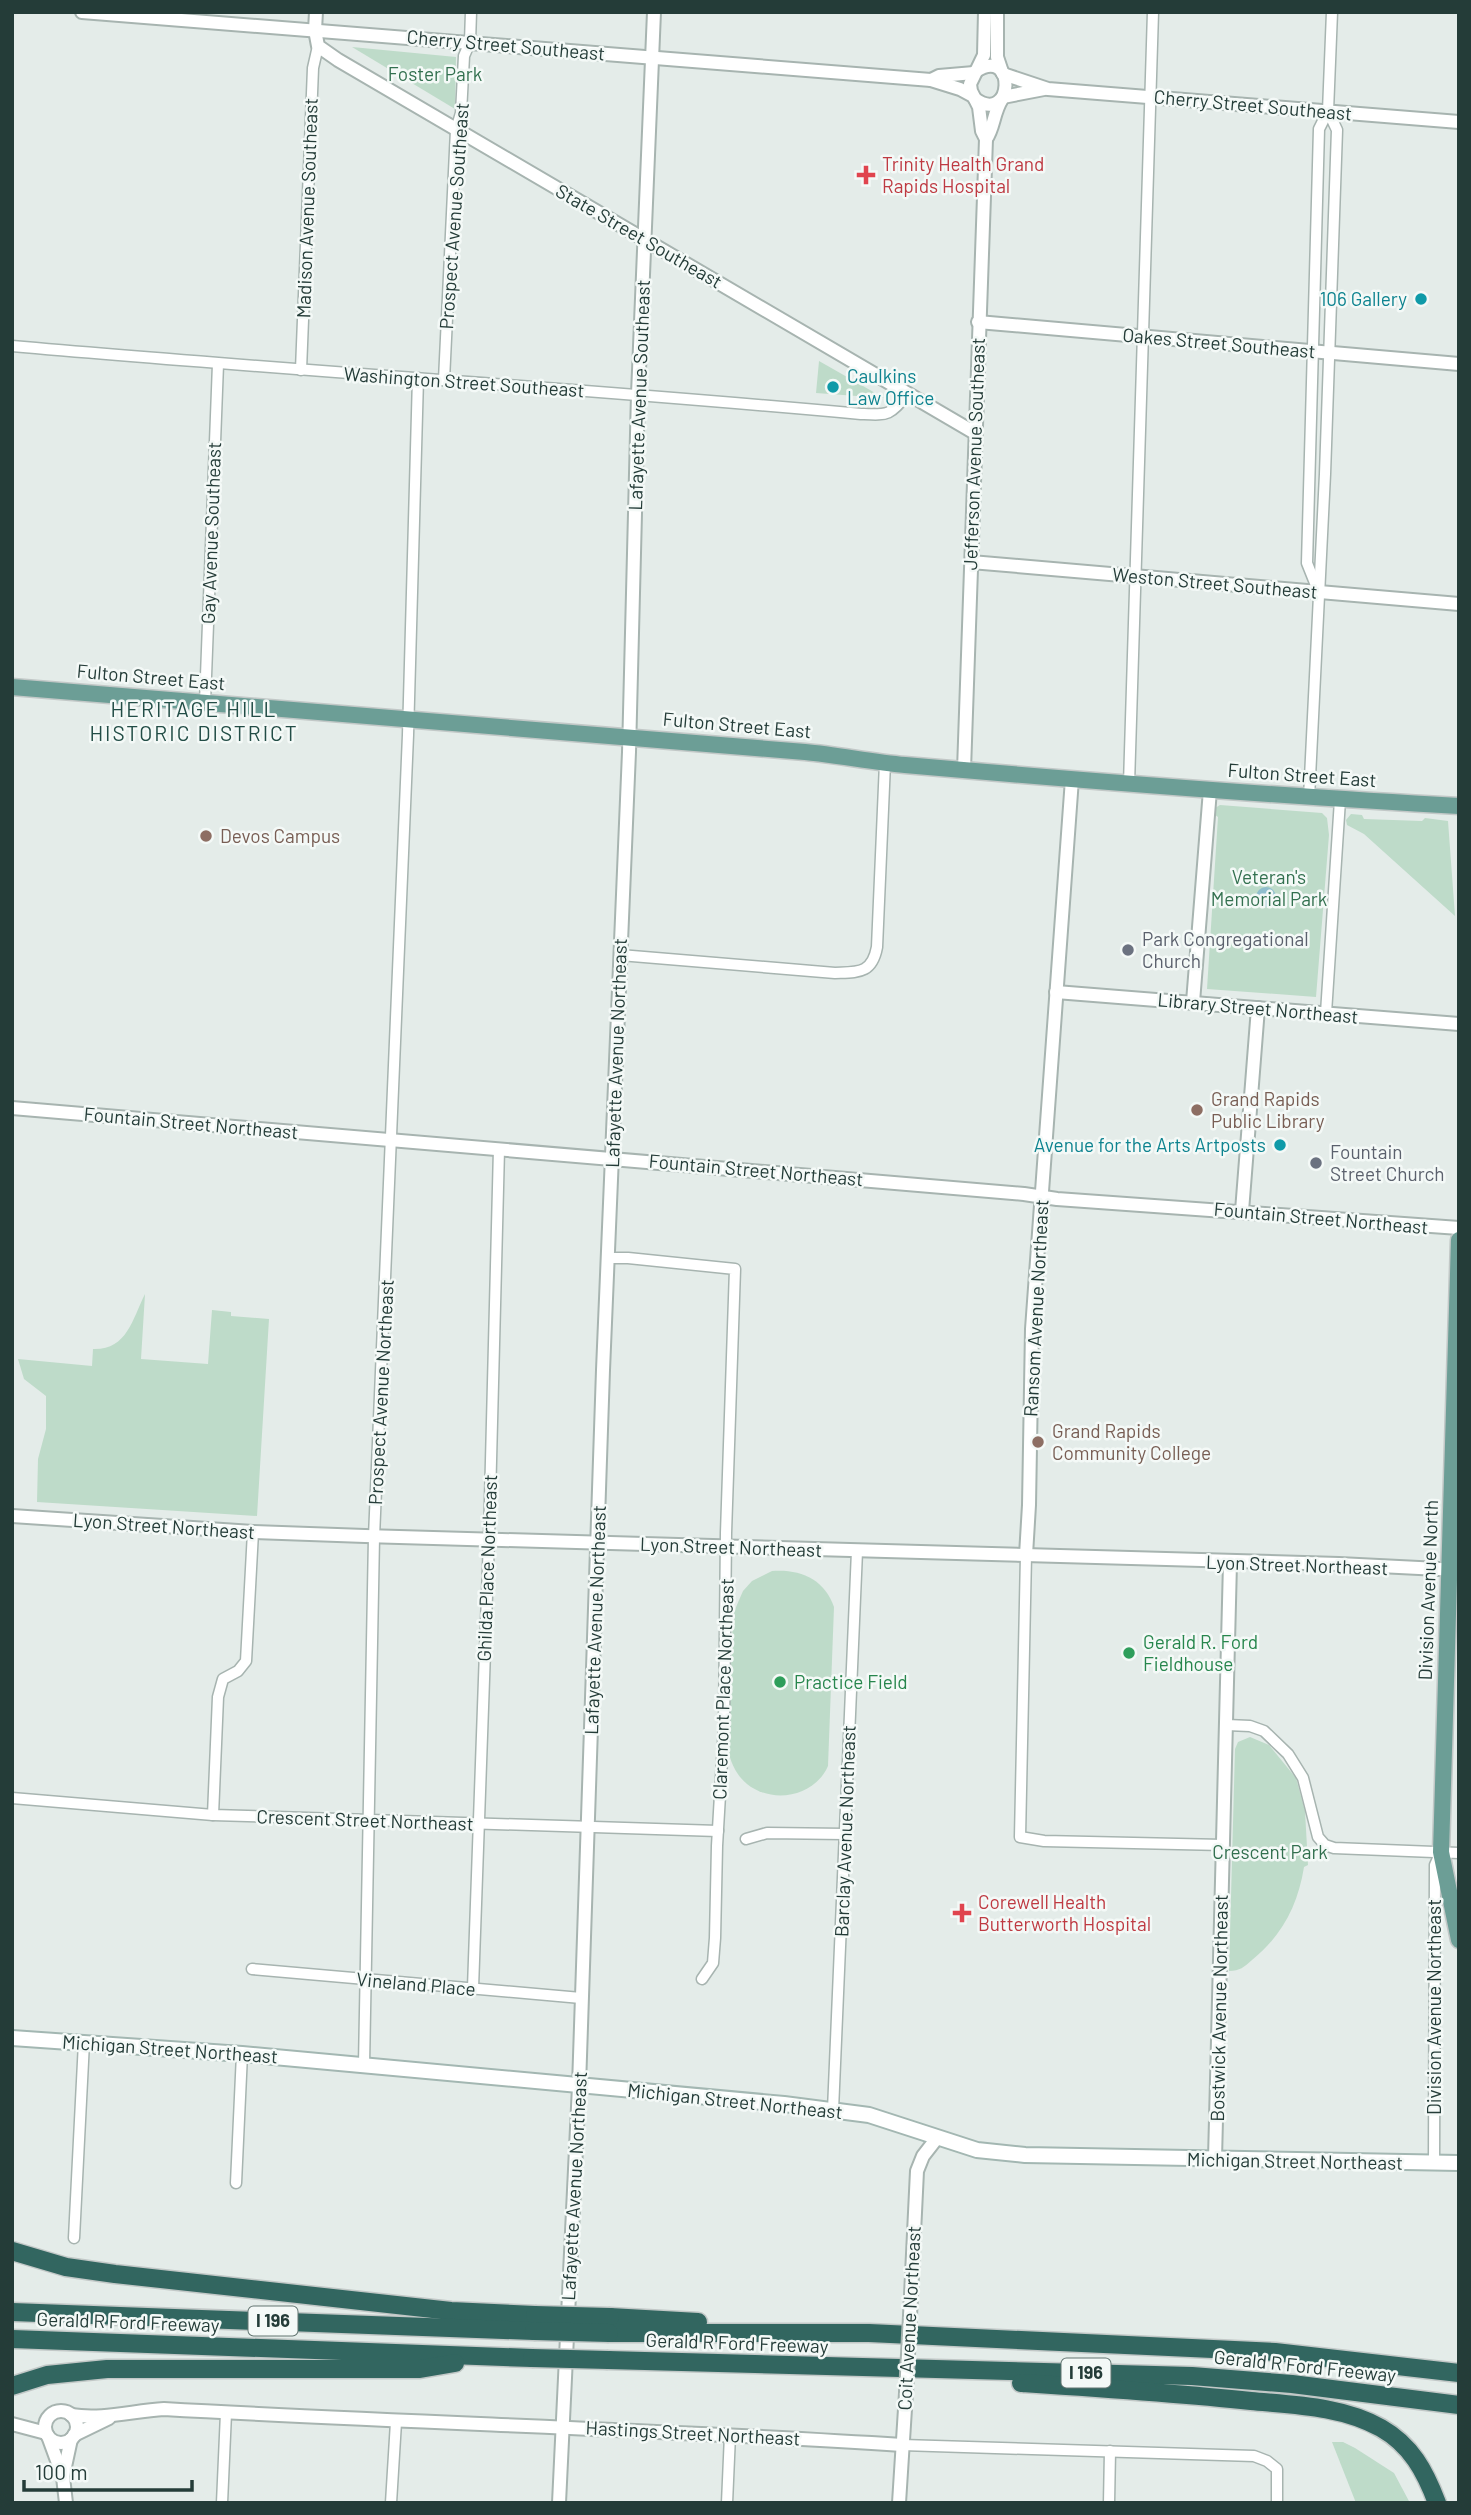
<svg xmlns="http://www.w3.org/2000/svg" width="1471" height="2515" font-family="Barlow,sans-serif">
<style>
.green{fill:#bedbc9}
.water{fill:#90becd}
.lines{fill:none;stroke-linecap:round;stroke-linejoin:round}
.minor-casing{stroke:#a7b4b0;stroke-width:13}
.tertiary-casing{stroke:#a7b4b0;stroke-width:16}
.secondary-casing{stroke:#a3b7b2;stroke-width:18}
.primary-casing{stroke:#c2c8c7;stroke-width:19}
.motorway-casing{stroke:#c2c8c7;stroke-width:21}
.minor{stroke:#fff;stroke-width:10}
.tertiary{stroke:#fff;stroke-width:12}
.secondary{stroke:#fff;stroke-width:14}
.primary{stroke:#6c9e96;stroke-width:16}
.motorway{stroke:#326660;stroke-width:18}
.tertiary-bridge-casing{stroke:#a7b4b0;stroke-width:16;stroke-linecap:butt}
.motorway-bridge-casing{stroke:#c2c8c7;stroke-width:21;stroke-linecap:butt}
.tertiary-bridge{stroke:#fff;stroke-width:12}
.motorway-bridge{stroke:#326660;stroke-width:18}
.health-dot{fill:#e0444e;stroke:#f4f9f7;stroke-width:2.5}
.culture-dot{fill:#0f9aa8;stroke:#f4f9f7;stroke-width:2.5}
.education-dot{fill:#8d6e63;stroke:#f4f9f7;stroke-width:2.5}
.worship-dot{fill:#6b7280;stroke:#f4f9f7;stroke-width:2.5}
.leisure-dot{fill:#2e9e5b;stroke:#f4f9f7;stroke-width:2.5}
.labels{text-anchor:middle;stroke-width:5;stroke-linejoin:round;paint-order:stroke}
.shield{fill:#f4f9f7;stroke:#627571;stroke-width:2}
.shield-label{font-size:18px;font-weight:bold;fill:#243c38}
.street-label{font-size:19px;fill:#243c38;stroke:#f4f9f7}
.park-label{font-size:19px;fill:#32704f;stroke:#f4f9f7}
.health-label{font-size:19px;fill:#be3a42;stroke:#f4f9f7;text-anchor:start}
.culture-label{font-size:19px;fill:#0d838f;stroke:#f4f9f7;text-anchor:end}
.education-label{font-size:19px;fill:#785e54;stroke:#f4f9f7;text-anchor:start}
.worship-label{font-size:19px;fill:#5b616d;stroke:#f4f9f7;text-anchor:start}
.leisure-label{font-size:19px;fill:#27864d;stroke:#f4f9f7;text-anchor:start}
.neighbourhood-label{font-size:21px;letter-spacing:2px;fill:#224d46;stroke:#f4f9f7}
</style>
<rect width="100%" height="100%" fill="#e4ece9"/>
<g class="green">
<polygon points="352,47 456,57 455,109"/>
<polygon points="819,361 884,398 816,393"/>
<polygon points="1220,805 1322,813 1327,818 1329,835 1316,997 1207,989 1218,817 1215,815 1215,808"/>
<polygon points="1351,814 1362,815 1364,819 1422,821 1425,818 1448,821 1455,916 1364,834 1347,825 1346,820"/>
<path d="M145,1294L141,1359L208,1364L212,1310L231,1312V1316L269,1319L257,1516L37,1502L38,1459L46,1429V1396L24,1379L18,1359L92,1366L93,1349C127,1350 132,1320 145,1294Z"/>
<path d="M772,1571C801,1569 824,1579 834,1607L828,1766C815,1796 773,1805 747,1784C736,1775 731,1763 728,1750L733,1614L743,1591L752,1581Z"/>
<path d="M1250,1737L1269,1745L1296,1778L1305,1811L1308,1865L1304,1867C1298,1905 1282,1936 1252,1960C1244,1967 1240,1971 1229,1971L1235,1749L1238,1742Z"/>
<polygon points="1332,2442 1343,2442 1355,2448 1394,2473 1410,2503 1356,2503"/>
</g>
<circle class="water" cx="1266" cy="897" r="10"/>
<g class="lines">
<defs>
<g id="minor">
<path d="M12,346C295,371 578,388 861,414C888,415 890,416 907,394"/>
<polyline points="301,370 313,68 318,46"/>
<polyline points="444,380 456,130 461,113 464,56 470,42 471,12"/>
<polyline points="1317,588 1307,563 1319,129 1328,111 1332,12"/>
<polyline points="205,702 218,364"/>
<polyline points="1129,784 1153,12"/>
<polyline points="1309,798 1325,474 1337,130 1328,111"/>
<path d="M620,955L835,973C858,972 872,974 877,947L885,763"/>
<polyline points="1326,1013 1340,800"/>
<polyline points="607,1258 628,1258 735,1269 726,1533 724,1727 717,1846 715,1938 713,1963 702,1979"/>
<polyline points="1026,1555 1020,1837 1044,1841 1223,1845"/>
<polyline points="1227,1725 1250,1726 1264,1731 1288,1754 1303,1778 1318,1837 1325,1845 1334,1848 1459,1853"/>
<polyline points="12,1798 213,1815 718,1831"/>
<polyline points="213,1815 218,1697 223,1679 238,1671 246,1661 253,1532"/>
<polyline points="746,1839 767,1833 845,1834"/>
<polyline points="252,1969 581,1998"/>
<polyline points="473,1988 489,1539 499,1149"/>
<polyline points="364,2065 374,1537 408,735 418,378"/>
<polyline points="833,2110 857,1551"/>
<polyline points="1434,2163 1435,1865 1441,1852"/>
<polyline points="236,2183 242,2054"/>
<polyline points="74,2238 84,2042"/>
<polyline points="902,2445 1254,2456 1267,2461 1277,2469 1277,2503"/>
<polyline points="222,2503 226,2413"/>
<polyline points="391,2503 396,2422"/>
<polyline points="727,2503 730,2435"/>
<polyline points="1109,2503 1110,2451"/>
</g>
<g id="tertiary">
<polyline points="82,12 931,80 960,89 973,96"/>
<polyline points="316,12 315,30 318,46 338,60 975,433"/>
<polyline points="997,12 997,57 1002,72"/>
<polyline points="1003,74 1048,89 1459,122"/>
<polyline points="931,80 939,76 974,73"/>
<polyline points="1003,97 1044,89"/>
<path d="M975,99C1014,126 1017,45 976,71"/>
<path d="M986,139C994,128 993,113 1002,99"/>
<polyline points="978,322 1459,364"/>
<polyline points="971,562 1459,604"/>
<polyline points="964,770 986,139 982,131 979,107 971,91 970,84 984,55 985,12"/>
<polyline points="1056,992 1459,1024"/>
<polyline points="1193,1002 1210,790"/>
<polyline points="12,1108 1024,1194 1057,1199 1459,1228"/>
<polyline points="1242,1211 1258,1008"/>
<polyline points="12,1516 253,1532 365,1536 1339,1564 1459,1570"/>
<polyline points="1026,1555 1029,1505 1032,1329 1072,779"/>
<polyline points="1215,2159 1230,1563"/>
<polyline points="910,2316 917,2171 923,2156 937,2138"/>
<circle cx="61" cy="2427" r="16"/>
<path d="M71,2415C103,2420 132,2411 164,2409C410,2423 656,2429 902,2445"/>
<polyline points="12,2424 46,2433"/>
<polyline points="74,2435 109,2418"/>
<polyline points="48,2436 63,2477 66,2503"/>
<polyline points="63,2476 71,2439"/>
<polyline points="559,2503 579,2086 603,1370 629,752 638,394 654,12"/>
<polyline points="899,2503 906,2393"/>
</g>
<polyline id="secondary" points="12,2038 242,2054 784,2104 869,2115 977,2150 1025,2155 1459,2163"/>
<g id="primary">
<path d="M12,687L805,752C838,755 871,762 905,765C1089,781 1274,796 1459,806"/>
<polyline points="1459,1240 1441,1852 1459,1940"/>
</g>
<g id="motorway">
<polyline points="12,2251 66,2267 115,2274 451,2311 535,2315"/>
<polyline points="12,2312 534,2331"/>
<polyline points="610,2317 698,2322"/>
<polyline points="609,2333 869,2333 1275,2352 1459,2373"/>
<polyline points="12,2339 532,2358"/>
<polyline points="608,2360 1192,2376 1292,2384 1459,2405"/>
<path d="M1021,2383C1097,2388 1174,2393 1251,2401C1294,2405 1342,2406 1381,2428C1411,2445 1425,2471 1437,2503"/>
<polyline points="12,2386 47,2375 107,2369 420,2369 455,2363"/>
</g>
</defs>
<use href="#minor" class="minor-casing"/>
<use href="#tertiary" class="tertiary-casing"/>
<use href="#secondary" class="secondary-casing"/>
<use href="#primary" class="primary-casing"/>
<use href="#motorway" class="motorway-casing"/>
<use href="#minor" class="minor"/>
<use href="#tertiary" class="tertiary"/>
<use href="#secondary" class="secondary"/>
<use href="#primary" class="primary"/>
<use href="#motorway" class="motorway"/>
<defs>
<polyline id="tertiary-bridge" points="906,2393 910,2316"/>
<g id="motorway-bridge">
<polyline points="535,2315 610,2317"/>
<polyline points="534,2331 609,2333"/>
<polyline points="532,2358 608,2360"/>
</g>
</defs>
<use href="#tertiary-bridge" class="tertiary-bridge-casing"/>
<use href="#motorway-bridge" class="motorway-bridge-casing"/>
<use href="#tertiary-bridge" class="tertiary-bridge"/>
<use href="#motorway-bridge" class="motorway-bridge"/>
</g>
<g class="health-dot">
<path d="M862.5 164.5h7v7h7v7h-7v7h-7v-7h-7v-7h7z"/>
<path d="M958.5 1902.5h7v7h7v7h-7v7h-7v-7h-7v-7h7z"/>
</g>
<g class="culture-dot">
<circle cx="1421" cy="299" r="7"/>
<circle cx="833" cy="387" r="7"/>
<circle cx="1280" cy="1145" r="7"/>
</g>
<g class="education-dot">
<circle cx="206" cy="836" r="7"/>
<circle cx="1197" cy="1110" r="7"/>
<circle cx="1038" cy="1442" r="7"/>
</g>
<g class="worship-dot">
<circle cx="1128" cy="950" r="7"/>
<circle cx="1316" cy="1163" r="7"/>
</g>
<g class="leisure-dot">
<circle cx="1129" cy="1653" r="7"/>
<circle cx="780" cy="1682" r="7"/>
</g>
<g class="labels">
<g class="shield">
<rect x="248.5" y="2306.5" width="49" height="29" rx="5"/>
<rect x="1061.5" y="2358.5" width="49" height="29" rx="5"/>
</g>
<g class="shield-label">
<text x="273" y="2327">I 196</text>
<text x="1086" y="2379">I 196</text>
</g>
<g class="street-label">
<text transform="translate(506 45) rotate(5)" y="7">Cherry Street Southeast</text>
<text transform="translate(1253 105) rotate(5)" y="7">Cherry Street Southeast</text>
<text transform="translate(307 208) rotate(-88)" y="7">Madison Avenue Southeast</text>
<text transform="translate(454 216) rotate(-86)" y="7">Prospect Avenue Southeast</text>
<text transform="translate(639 236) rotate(30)" y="7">State Street Southeast</text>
<text transform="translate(1219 343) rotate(5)" y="7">Oakes Street Southeast</text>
<text transform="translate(464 382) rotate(4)" y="7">Washington Street Southeast</text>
<text transform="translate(639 395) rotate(-88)" y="7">Lafayette Avenue Southeast</text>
<text transform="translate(974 454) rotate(-88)" y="7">Jefferson Avenue Southeast</text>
<text transform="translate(211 533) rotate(-88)" y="7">Gay Avenue Southeast</text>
<text transform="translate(1215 583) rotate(5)" y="7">Weston Street Southeast</text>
<text transform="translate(151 677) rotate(5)" y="7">Fulton Street East</text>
<text transform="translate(737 725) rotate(5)" y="7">Fulton Street East</text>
<text transform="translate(1302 775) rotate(4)" y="7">Fulton Street East</text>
<text transform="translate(1258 1008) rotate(5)" y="7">Library Street Northeast</text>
<text transform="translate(616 1053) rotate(-88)" y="7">Lafayette Avenue Northeast</text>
<text transform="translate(191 1123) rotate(5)" y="7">Fountain Street Northeast</text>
<text transform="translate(756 1170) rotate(5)" y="7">Fountain Street Northeast</text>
<text transform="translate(1321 1218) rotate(5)" y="7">Fountain Street Northeast</text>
<text transform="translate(1036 1308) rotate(-87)" y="7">Ransom Avenue Northeast</text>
<text transform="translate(381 1392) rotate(-87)" y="7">Prospect Avenue Northeast</text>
<text transform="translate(164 1526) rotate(4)" y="7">Lyon Street Northeast</text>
<text transform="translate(731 1547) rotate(2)" y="7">Lyon Street Northeast</text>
<text transform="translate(1297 1565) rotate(2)" y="7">Lyon Street Northeast</text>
<text transform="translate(487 1568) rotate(-88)" y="7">Ghilda Place Northeast</text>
<text transform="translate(1428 1590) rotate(-88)" y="7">Division Avenue North</text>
<text transform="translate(595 1620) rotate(-88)" y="7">Lafayette Avenue Northeast</text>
<text transform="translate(723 1689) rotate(-88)" y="7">Claremont Place Northeast</text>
<text transform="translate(365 1820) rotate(2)" y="7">Crescent Street Northeast</text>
<text transform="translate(845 1831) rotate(-88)" y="7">Barclay Avenue Northeast</text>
<text transform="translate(416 1984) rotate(5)" y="7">Vineland Place</text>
<text transform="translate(1434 2007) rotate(-90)" y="7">Division Avenue Northeast</text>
<text transform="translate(1219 2008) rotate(-89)" y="7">Bostwick Avenue Northeast</text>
<text transform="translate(170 2049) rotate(4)" y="7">Michigan Street Northeast</text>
<text transform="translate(735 2101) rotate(6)" y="7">Michigan Street Northeast</text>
<text transform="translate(1295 2161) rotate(1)" y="7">Michigan Street Northeast</text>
<text transform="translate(574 2186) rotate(-87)" y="7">Lafayette Avenue Northeast</text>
<text transform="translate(909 2318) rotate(-87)" y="7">Coit Avenue Northeast</text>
<text transform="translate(128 2322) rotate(2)" y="7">Gerald R Ford Freeway</text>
<text transform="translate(737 2343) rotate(2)" y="7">Gerald R Ford Freeway</text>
<text transform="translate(1305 2366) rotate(6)" y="7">Gerald R Ford Freeway</text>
<text transform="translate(693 2433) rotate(3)" y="7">Hastings Street Northeast</text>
</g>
<g class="park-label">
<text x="435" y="81">Foster Park</text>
<text x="1269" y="884">Veteran's<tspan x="1269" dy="22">Memorial Park</tspan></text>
<text x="1270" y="1859">Crescent Park</text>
</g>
<g class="health-label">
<text x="882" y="171">Trinity Health Grand<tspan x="882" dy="22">Rapids Hospital</tspan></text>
<text x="978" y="1909">Corewell Health<tspan x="978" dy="22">Butterworth Hospital</tspan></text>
</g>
<g class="culture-label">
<text x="1407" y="306">106 Gallery</text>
<text x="847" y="383" text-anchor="start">Caulkins<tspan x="847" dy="22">Law Office</tspan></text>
<text x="1266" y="1152">Avenue for the Arts Artposts</text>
</g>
<g class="education-label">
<text x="220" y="843">Devos Campus</text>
<text x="1211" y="1106">Grand Rapids<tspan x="1211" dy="22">Public Library</tspan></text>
<text x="1052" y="1438">Grand Rapids<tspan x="1052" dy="22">Community College</tspan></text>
</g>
<g class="worship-label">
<text x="1142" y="946">Park Congregational<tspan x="1142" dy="22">Church</tspan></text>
<text x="1330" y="1159">Fountain<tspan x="1330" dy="22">Street Church</tspan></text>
</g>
<g class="leisure-label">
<text x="1143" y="1649">Gerald R. Ford<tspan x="1143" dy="22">Fieldhouse</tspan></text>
<text x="794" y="1689">Practice Field</text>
</g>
<g class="neighbourhood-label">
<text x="194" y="717">HERITAGE HILL<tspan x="194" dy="24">HISTORIC DISTRICT</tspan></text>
</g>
</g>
<rect width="1471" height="2515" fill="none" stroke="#243c38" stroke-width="28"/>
<path d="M24 2480v10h168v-10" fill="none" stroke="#243c38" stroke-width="3.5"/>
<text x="35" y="2480" font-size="21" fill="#243c38" stroke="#f4f9f7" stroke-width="5" paint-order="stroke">100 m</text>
</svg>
